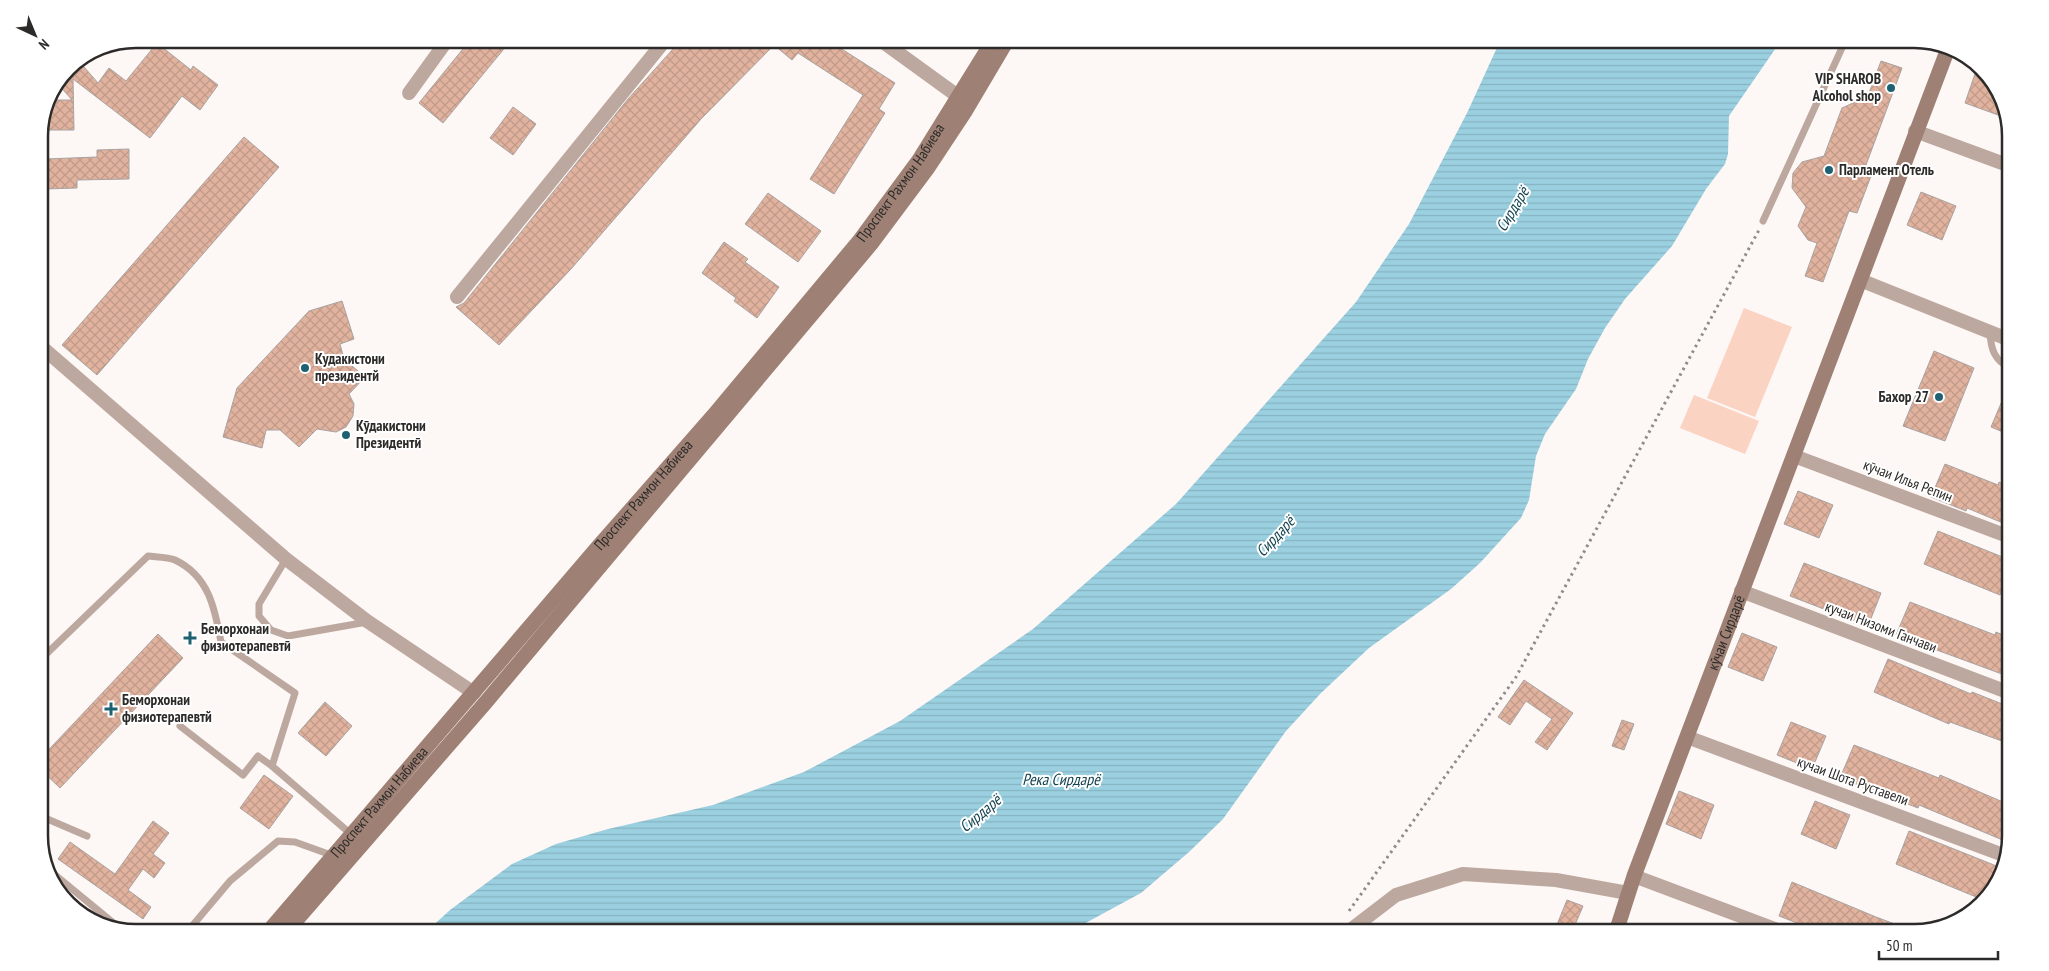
<svg xmlns="http://www.w3.org/2000/svg" width="2049" height="971" font-family="'PT Sans Narrow',sans-serif">
<style>
.green{fill:#fbd3c2}
.water{fill:url(#water-rules)}
.building{fill:url(#building-cross-hatch);stroke:#a8a3a1}
.lines{fill:none;stroke-linecap:round;stroke-linejoin:round}
.path{stroke:#908c8a;stroke-width:3;stroke-dasharray:2.5 4;stroke-linecap:butt}
.lane{stroke:#bca89f;stroke-width:7}
.street{stroke:#bca89f;stroke-width:14}
.secondary{stroke:#9e8174;stroke-width:15}
.poi-dot{fill:#1d6173;stroke:#fff;stroke-width:2}
.labels{text-anchor:middle;stroke-width:4;stroke-linejoin:round;paint-order:stroke}
.poi-label{font-size:15px;font-weight:bold;fill:#2d2b2a;stroke:#fff;text-anchor:start}
.street-label{font-size:15px;fill:#2d2b2a;stroke:#fff}
.water-label{font-size:16px;font-style:italic;fill:#154451;stroke:#fff}
.rim{fill:none;stroke:#2d2b2a;stroke-width:2.5}
</style>
<defs>
<pattern id="water-rules" width="6" height="5" patternUnits="userSpaceOnUse" patternTransform="scale(1.25)"><rect width="6" height="5" fill="#9bd0e1"/><path d="M0 2.5h6" fill="none" stroke="#86b3c1"/></pattern>
<pattern id="building-cross-hatch" width="8" height="8" patternUnits="userSpaceOnUse" patternTransform="scale(1.25)"><rect width="8" height="8" fill="#e1b39f"/><path d="M0 0l8 8M0 8l8-8" fill="none" stroke="#c19a89"/></pattern>
</defs>
<rect width="100%" height="100%" fill="#fdf7f5"/>
<g class="green">
<polygon points="1744,308 1792,327 1755,417 1707,398"/>
<polygon points="1694,395 1759,421 1745,454 1680,428"/>
</g>
<polygon class="water" points="1501,39 1782,39 1729,116 1728,154 1725,164 1706,189 1672,246 1625,299 1605,328 1588,359 1576,389 1545,434 1536,456 1529,500 1521,518 1480,563 1451,589 1369,648 1321,693 1286,731 1223,819 1189,852 1141,893 1069,932 426,932 450,910 512,864 556,844 608,829 713,805 804,772 900,721 1033,629 1176,504 1356,302 1409,224 1467,113"/>
<g class="building">
<polygon points="471,39 512,39 443,123 419,103"/>
<polygon points="682,39 826,39 895,83 879,109 885,113 834,194 810,179 863,95 798,53 792,60 774,45 701,119 571,269 499,345 456,307 464,303 628,99"/>
<polygon points="157,43 191,70 193,66 218,85 200,110 182,96 150,138 73,79 74,130 42,130 42,122 52,100 72,100 59,85 67,67 78,60 98,83 109,68 126,81"/>
<polygon points="1881,61 1902,68 1863,173 1871,176 1857,213 1849,211 1823,282 1805,276 1817,243 1808,240 1798,226 1806,207 1792,188 1793,173 1802,162 1824,156 1842,108 1864,98 1867,92 1869,93"/>
<polygon points="1977,68 1994,81 2002,106 1998,115 1965,103"/>
<polygon points="513,107 536,124 513,155 490,138"/>
<polygon points="244,137 279,167 97,375 62,345"/>
<polygon points="129,149 129,179 77,180 77,188 45,189 45,159 97,157 97,150"/>
<polygon points="1921,192 1956,206 1942,240 1907,225"/>
<polygon points="768,193 821,231 798,262 745,224"/>
<polygon points="724,242 748,259 745,262 779,287 757,318 734,301 736,298 702,273"/>
<polygon points="342,301 354,339 340,344 344,359 365,377 349,394 354,404 353,416 346,427 336,432 317,429 299,447 280,430 266,430 262,448 223,437 237,388 309,311"/>
<polygon points="1934,351 1974,368 1945,441 1903,426"/>
<polygon points="2010,382 2010,435 1991,427"/>
<polygon points="1945,464 1998,485 1999,482 2010,487 2010,526 1967,508 1966,511 1931,497"/>
<polygon points="1798,491 1833,505 1819,538 1784,524"/>
<polygon points="1938,531 2010,560 2010,569 2000,595 1924,564"/>
<polygon points="1804,563 1881,593 1868,626 1790,596"/>
<polygon points="1910,602 1995,635 1996,632 2010,638 2010,677 1896,635"/>
<polygon points="1742,633 1777,647 1763,681 1728,667"/>
<polygon points="158,634 183,658 60,788 39,768 39,760"/>
<polygon points="1888,659 1971,694 1972,692 2010,707 2010,744 1950,722 1949,724 1874,692"/>
<polygon points="1524,680 1573,713 1547,750 1535,742 1552,719 1526,701 1510,725 1498,717"/>
<polygon points="325,702 352,726 326,756 298,733"/>
<polygon points="1622,720 1634,724 1624,750 1612,746"/>
<polygon points="1791,722 1826,736 1812,769 1777,755"/>
<polygon points="1854,745 1939,778 1940,775 2010,805 2010,828 2005,841 1919,805 1918,808 1840,778"/>
<polygon points="264,775 293,796 269,829 240,808"/>
<polygon points="1679,791 1714,805 1701,839 1666,824"/>
<polygon points="1815,801 1850,815 1836,849 1801,834"/>
<polygon points="153,821 169,833 153,854 165,863 154,878 143,869 128,890 151,907 143,919 58,859 70,842 115,874"/>
<polygon points="1909,831 2004,869 2003,873 1981,899 1896,864"/>
<polygon points="1792,882 1876,917 1916,932 1820,932 1779,916"/>
<polygon points="1567,900 1583,906 1572,932 1554,932"/>
</g>
<g class="lines">
<polyline class="path" points="1349,911 1516,677 1759,230"/>
<g class="lane">
<polyline points="1763,221 1846,39"/>
<path d="M1990,333C1991,349 1994,360 2010,368"/>
<polyline points="286,559 259,604 259,616 271,630 288,636 367,622"/>
<path d="M39,661L148,556C156,557 168,557 175,560C209,576 215,609 221,642L295,693L272,766L352,835"/>
<polyline points="180,726 243,775 258,756 272,766"/>
<polyline points="41,848 45,818 87,836"/>
<polyline points="49,870 122,930"/>
<polyline points="187,932 230,881 278,841 295,842 334,856"/>
</g>
<g class="street">
<polyline points="879,39 959,97"/>
<polyline points="409,93 448,39"/>
<polyline points="1915,131 2010,166"/>
<polyline points="1860,280 2010,340"/>
<polyline points="457,297 666,39"/>
<polyline points="44,349 286,559 367,621 474,693"/>
<polyline points="1794,456 2010,537"/>
<polyline points="1741,591 2010,693"/>
<polyline points="1687,737 2006,856"/>
<polyline points="1634,876 1783,932"/>
<polyline points="1350,932 1353,928 1396,895 1463,874 1556,880 1628,893"/>
</g>
<g class="secondary">
<path id="s1" d="M268,932L598,547L713,416L860,240L919,160L994,39"/>
<polyline points="286,932 486,702 871,244 927,169 966,110 1008,39"/>
<path id="s2" d="M1616,932L1634,876L1949,46"/>
</g>
</g>
<g class="poi-dot">
<circle cx="1891" cy="88" r="5"/>
<circle cx="1829" cy="170" r="5"/>
<circle cx="305" cy="368" r="5"/>
<circle cx="1939" cy="397" r="5"/>
<circle cx="346" cy="435" r="5"/>
<path d="M187.5 630.5h5v5h5v5h-5v5h-5v-5h-5v-5h5z"/>
<path d="M108.5 701.5h5v5h5v5h-5v5h-5v-5h-5v-5h5z"/>
</g>
<g class="labels">
<g class="poi-label">
<text x="1881" y="84" text-anchor="end">VIP SHAROB<tspan x="1881" dy="17">Alcohol shop</tspan></text>
<text x="1839" y="175">Парламент Отель</text>
<text x="315" y="364">Кудакистони<tspan x="315" dy="17">президентй</tspan></text>
<text x="1929" y="402" text-anchor="end">Бахор 27</text>
<text x="356" y="431">Кӯдакистони<tspan x="356" dy="17">Президентӣ</tspan></text>
<text x="201" y="634">Беморхонаи<tspan x="201" dy="17">физиотерапевтӣ</tspan></text>
<text x="122" y="705">Беморхонаи<tspan x="122" dy="17">физиотерапевтй</tspan></text>
</g>
<g class="street-label">
<text dy="5" stroke="none"><textPath href="#s1" startOffset="981">Проспект Рахмон Набиева</textPath></text>
<text transform="translate(1908 481) rotate(21)" y="5">кӯчаи Илья Репин</text>
<text dy="5" stroke="none"><textPath href="#s1" startOffset="576">Проспект Рахмон Набиева</textPath></text>
<text transform="translate(1881 627) rotate(21)" y="5">кучаи Низоми Ганчави</text>
<text dy="5" stroke="none"><textPath href="#s2" startOffset="319">кӯчаи Сирдарё</textPath></text>
<text transform="translate(1853 781) rotate(20)" y="5">кучаи Шота Руставели</text>
<text dy="5" stroke="none"><textPath href="#s1" startOffset="171">Проспект Рахмон Набиева</textPath></text>
</g>
<g class="water-label">
<text transform="translate(1512 209) rotate(-59)" y="6">Сирдарё</text>
<text transform="translate(1275 536) rotate(-47)" y="6">Сирдарё</text>
<text x="1061" y="785">Река Сирдарё</text>
<text transform="translate(980 813) rotate(-40)" y="6">Сирдарё</text>
</g>
</g>
<path d="M0 0H2049V971H0ZM136 48H1914A88 88 0 0 1 2002 136V836A88 88 0 0 1 1914 924H136A88 88 0 0 1 48 836V136A88 88 0 0 1 136 48Z" fill="#fff" fill-rule="evenodd"/>
<path class="rim" d="M136 48H1914A88 88 0 0 1 2002 136V836A88 88 0 0 1 1914 924H136A88 88 0 0 1 48 836V136A88 88 0 0 1 136 48Z"/>
<g transform="translate(35 35) rotate(136)" stroke="#ffffff" stroke-width="4" paint-order="stroke">
<path d="M0-4L9 19L0 12L-9 19Z" fill="#2d2b2a"/>
<text y="-8" font-size="14" font-weight="bold" text-anchor="middle" fill="#2d2b2a">N</text>
</g>
<path d="M1879 951v8h119v-8" fill="none" stroke="#2d2b2a" stroke-width="2.5"/>
<text x="1886" y="951" font-size="15" fill="#2d2b2a" stroke="#ffffff" stroke-width="4" paint-order="stroke">50 m</text>
</svg>
